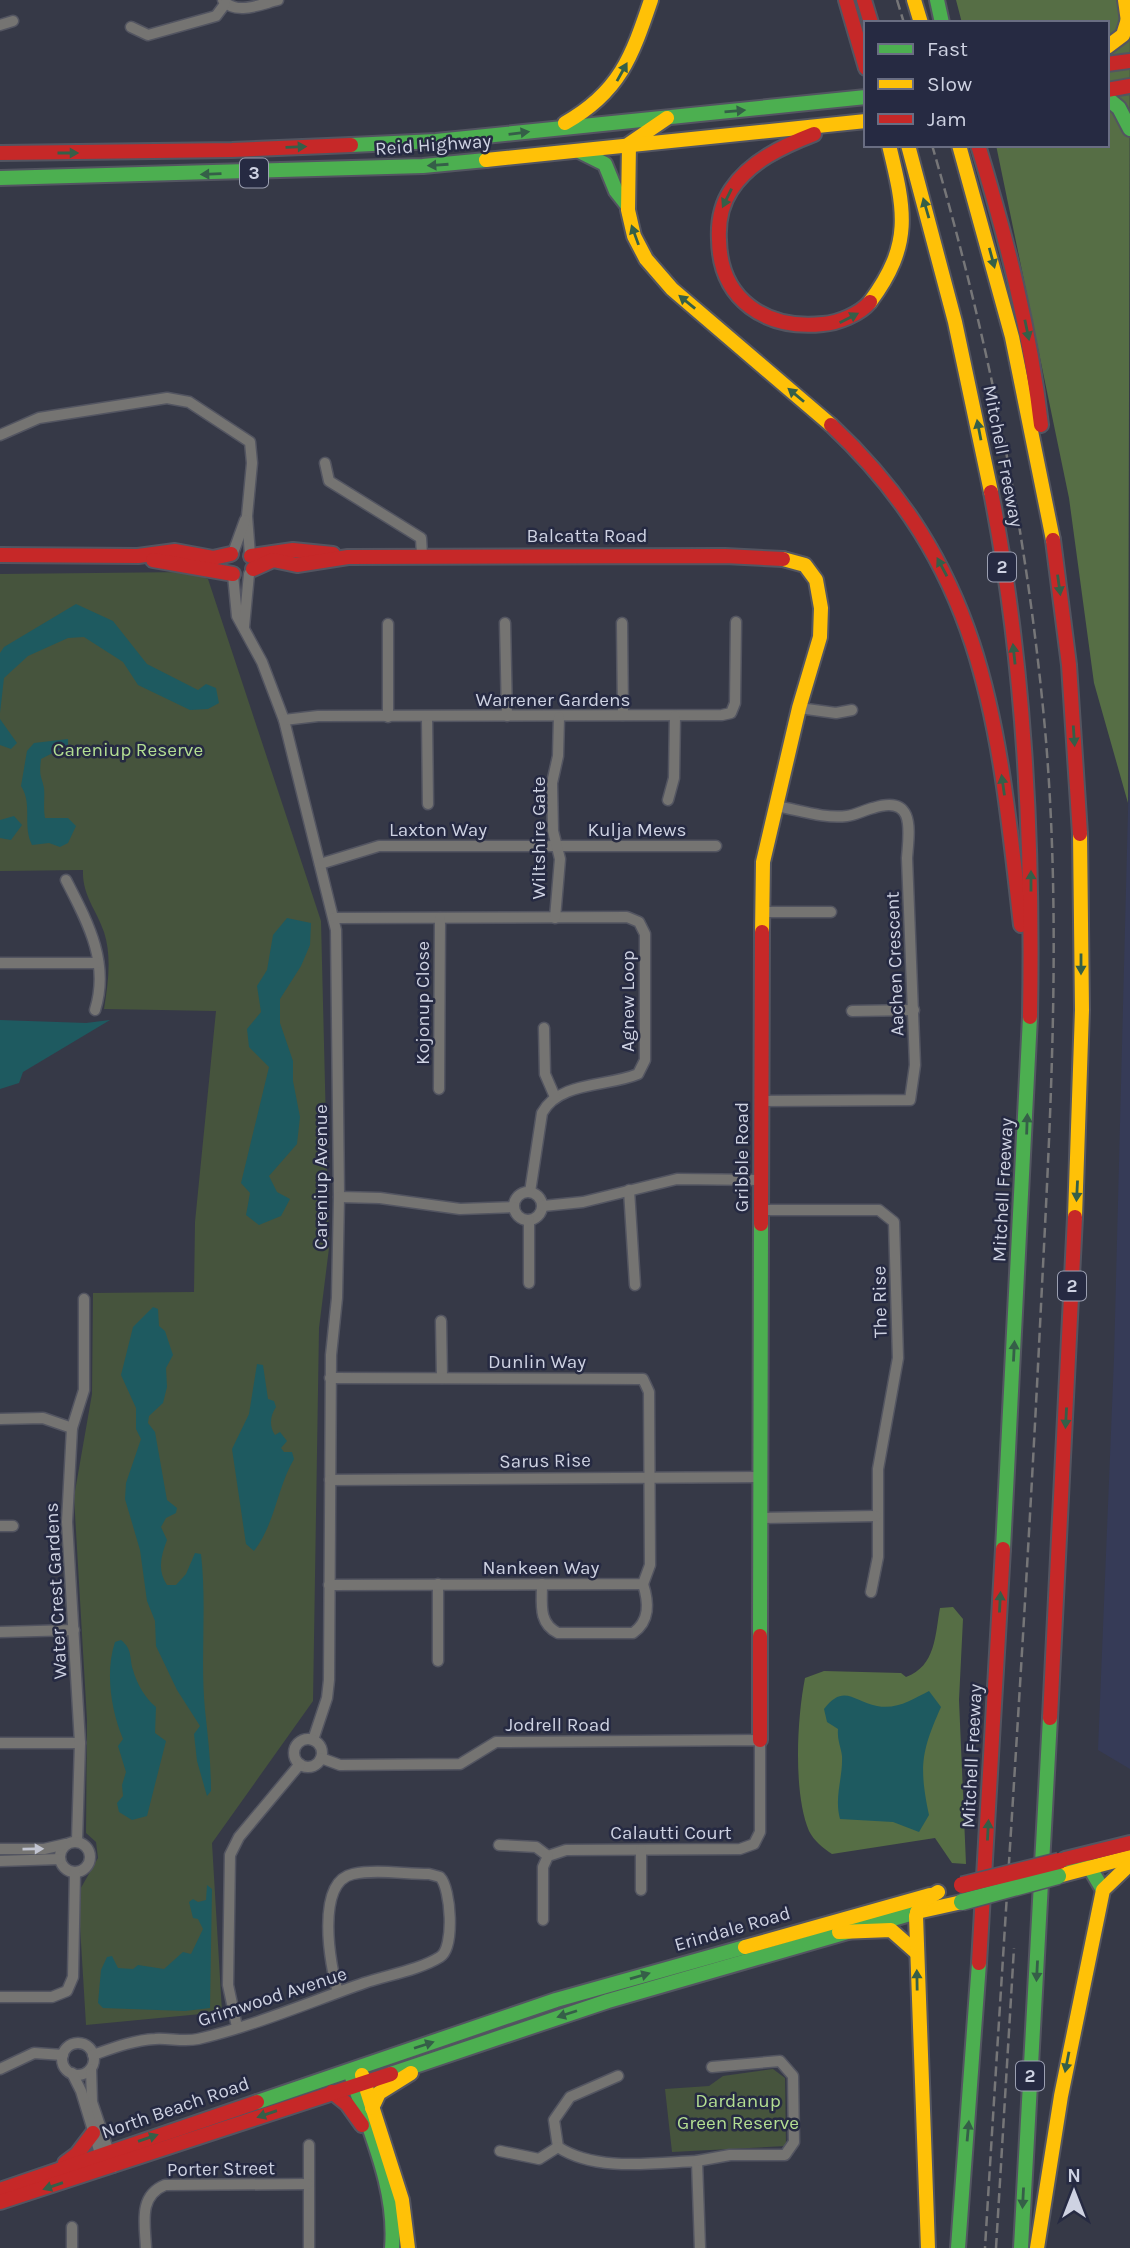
<svg xmlns="http://www.w3.org/2000/svg" width="1130" height="2248" font-family="Karla,sans-serif">
<style>
.built{fill:#363b57}
.green{fill:#46543d}
.forest{fill:#566e45}
.water{fill:#1e5a60}
.lines{fill:none;stroke-linecap:round;stroke-linejoin:round}
.street-casing{stroke:#535561;stroke-width:13}
.fast-casing{stroke:#535561;stroke-width:18}
.slow-casing{stroke:#535561;stroke-width:18}
.jam-casing{stroke:#535561;stroke-width:18}
.street{stroke:#757472;stroke-width:10}
.fast{stroke:#4caf50;stroke-width:14}
.slow{stroke:#ffc107;stroke-width:14}
.jam{stroke:#c62828;stroke-width:14}
.rail{stroke:#767678;stroke-width:2.5;stroke-dasharray:10 5;stroke-linecap:butt}
.fast-bridge-casing{stroke:#535561;stroke-width:19;stroke-linecap:butt}
.jam-bridge-casing{stroke:#535561;stroke-width:19;stroke-linecap:butt}
.fast-bridge{stroke:#4caf50;stroke-width:16}
.jam-bridge{stroke:#c62828;stroke-width:16}
.oneway{fill:#355f48}
.oneway2{fill:#c1c4d1}
.labels{text-anchor:middle;stroke-width:5;stroke-linejoin:round;paint-order:stroke}
.shield{fill:#262a42;stroke:#9ca0b2;stroke-width:2}
.shield-label{font-size:18px;font-weight:bold;fill:#ced2e2}
.street-label{font-size:19px;fill:#ced2e2;stroke:#262a42}
.park-label{font-size:19px;fill:#b3de92;stroke:#262a42}
</style>
<rect width="100%" height="100%" fill="#363947"/>
<polygon class="built" points="1130,733 1130,1769 1098,1750 1114,1358"/>
<g class="green">
<path d="M189,572L208,579L321,921L329,1248L319,1328L313,1701L212,1843L222,2012L86,2025L78,1893L98,1858L96,1842L86,1833L87,1720L74,1497L92,1394L93,1293L194,1292L195,1222L216,1011L104,1009C108,984 112,957 104,932C96,909 82,895 83,870L0,871V574Z"/>
<polygon points="773,2069 785,2078 786,2146 672,2152 665,2089 709,2086 723,2076"/>
</g>
<g class="forest">
<polygon points="956,0 1130,0 1128,803 1094,683 1069,498 996,145 1107,145 1107,23 962,23"/>
<path d="M953,1607L963,1619L959,1700L966,1864L952,1863L935,1838L832,1854C823,1848 814,1841 809,1831C793,1793 797,1718 805,1678L824,1671L901,1673L906,1677C936,1666 935,1635 940,1608Z"/>
</g>
<g class="water">
<polygon points="76,604 113,621 147,664 198,690 206,684 216,688 219,703 208,709 190,710 138,685 123,662 84,637 68,638 28,656 4,678 0,713 0,653 4,647"/>
<polygon points="0,719 17,743 11,749 0,745"/>
<path d="M68,739V745L41,759C39,777 41,774 44,788C45,798 43,808 45,818H68L76,826L68,843L60,847L49,843L32,845C22,825 33,804 21,786L27,751L34,743Z"/>
<polygon points="14,816 22,825 11,840 0,838 0,820"/>
<polygon points="287,918 311,923 310,945 301,966 280,999 280,1023 293,1061 293,1081 300,1117 297,1144 269,1176 277,1192 290,1199 281,1216 259,1225 246,1215 250,1193 241,1183 269,1067 249,1047 247,1029 261,1012 257,986 267,970 273,935"/>
<polygon points="0,1020 86,1023 110,1020 23,1072 19,1083 0,1089"/>
<path d="M153,1307L158,1309L159,1326L165,1331L173,1355L166,1368L167,1387L163,1403L149,1416L148,1423L155,1432L167,1500L177,1508L176,1513L166,1518L161,1527L167,1540C161,1556 157,1570 167,1585H176L186,1574L195,1553L201,1554C207,1606 200,1658 205,1710C208,1737 211,1763 211,1791L207,1796L197,1761L194,1734L200,1726L177,1690L156,1646L155,1621L147,1601L140,1550L125,1499L126,1483L141,1439L136,1429V1408L121,1375L133,1327Z"/>
<path d="M257,1364L263,1365L268,1399L274,1401L276,1407C270,1416 269,1426 275,1435L280,1432L287,1441L281,1448L284,1452H292L294,1459C277,1488 275,1524 254,1551L246,1544L232,1449L249,1414Z"/>
<path d="M121,1640C133,1650 129,1657 133,1670C137,1684 145,1698 156,1707L155,1733L166,1741L147,1816L132,1820L119,1812L117,1803L123,1796L122,1785L126,1772L118,1746L123,1739C111,1710 105,1672 115,1642Z"/>
<path d="M929,1691L941,1707C921,1752 919,1767 929,1815L919,1832L893,1822L840,1819C834,1797 843,1778 842,1756C841,1747 837,1740 838,1729L827,1722L824,1709C844,1683 854,1702 877,1706C897,1710 913,1699 929,1691Z"/>
<polygon points="207,1885 212,1889 210,2008 185,2011 103,2008 98,2003 101,1970 107,1957 112,1956 118,1968 133,1969 138,1965 164,1969 183,1952 191,1954 203,1929 198,1919 193,1918 189,1902 193,1899 198,1902 206,1900"/>
</g>
<g class="lines">
<defs>
<g id="street">
<path d="M223,0C236,16 261,4 278,0"/>
<polyline points="0,25 13,21"/>
<polyline points="131,27 148,35 216,16 225,4"/>
<polyline points="0,435 39,418 167,398 189,402 250,442 252,463 247,516 250,555"/>
<polyline points="325,463 329,481 421,538 422,555"/>
<polyline points="233,553 245,520"/>
<polyline points="233,575 237,616 262,662 284,720 336,930 339,1197 337,1298 331,1355 329,1680 327,1698 313,1740"/>
<polyline points="505,623 507,716"/>
<polyline points="622,623 623,715"/>
<polyline points="388,624 388,717"/>
<polyline points="244,627 249,574"/>
<polyline points="799,708 836,713 852,710"/>
<polyline points="427,717 428,804"/>
<polyline points="284,720 318,716 722,715 731,713 735,703 736,622"/>
<polyline points="668,800 674,778 675,716"/>
<polyline points="320,864 379,846 716,846"/>
<path d="M66,880C87,921 110,962 95,1010"/>
<polyline points="761,912 831,912"/>
<path d="M334,918L627,917L639,922L645,934V1060L638,1074C608,1087 559,1081 542,1113L530,1192"/>
<polyline points="555,918 560,859 553,831 552,783 558,756 559,717"/>
<polyline points="0,963 98,963"/>
<polyline points="852,1011 914,1010"/>
<polyline points="544,1028 545,1074 555,1097"/>
<polyline points="439,1089 440,918"/>
<path d="M762,1101L910,1100L915,1065L907,858C909,831 916,794 873,808C864,810 856,815 847,816C824,819 799,810 776,806"/>
<polyline points="629,1190 635,1285"/>
<circle cx="528" cy="1206" r="14"/>
<polyline points="339,1197 380,1198 460,1209 514,1207"/>
<polyline points="543,1206 583,1202 677,1179 762,1180"/>
<polyline points="761,1210 879,1210 894,1222 898,1358 878,1469 878,1557 871,1592"/>
<polyline points="529,1220 529,1283"/>
<polyline points="441,1321 442,1378"/>
<polyline points="0,1419 43,1418 72,1428"/>
<polyline points="330,1480 761,1477"/>
<polyline points="761,1518 876,1516"/>
<polyline points="0,1526 13,1526"/>
<polyline points="438,1584 438,1661"/>
<path d="M542,1584C542,1604 538,1623 558,1633H633C650,1621 649,1603 643,1584"/>
<polyline points="329,1585 643,1584 650,1565 649,1392 643,1379 330,1378"/>
<polyline points="0,1632 74,1630"/>
<circle cx="308" cy="1753" r="14"/>
<polyline points="0,1743 80,1743"/>
<polyline points="321,1758 340,1765 460,1764 496,1742 760,1740 760,1832 754,1844 740,1849 566,1850 548,1856 543,1867 543,1920"/>
<polyline points="77,1841 80,1743 67,1522 72,1428 84,1390 84,1299"/>
<circle cx="75" cy="1857" r="15"/>
<polyline points="499,1845 536,1847 548,1856"/>
<polyline points="0,1849 44,1849 66,1844"/>
<polyline points="641,1850 641,1890"/>
<polyline points="0,1861 60,1859"/>
<polyline points="0,1997 52,1997 67,1991 73,1977 75,1872"/>
<polyline points="237,2027 228,1985 230,1855 239,1837 300,1764"/>
<circle cx="78" cy="2059" r="16"/>
<path d="M93,2055C113,2048 134,2040 155,2039C169,2038 184,2042 198,2039C254,2026 310,2002 364,1983C388,1975 419,1970 440,1957C455,1948 451,1888 440,1877L429,1874C405,1874 376,1869 353,1874C315,1882 330,1966 338,1992"/>
<polyline points="0,2069 34,2053 63,2055"/>
<polyline points="91,2069 92,2102 114,2167"/>
<polyline points="72,2073 81,2091 102,2160"/>
<path d="M618,2076L570,2097L554,2120L558,2147C596,2172 653,2163 697,2161L700,2248"/>
<polyline points="309,2145 309,2248"/>
<polyline points="500,2151 539,2159 558,2147"/>
<polyline points="697,2161 730,2155 785,2155 794,2142 793,2076 780,2061 712,2067"/>
<polyline points="72,2248 72,2227"/>
<path d="M146,2248C145,2224 138,2196 165,2185L308,2184"/>
</g>
<g id="fast">
<polyline points="937,0 942,23"/>
<polyline points="1107,98 1119,108 1130,129"/>
<polyline points="351,145 436,141 866,97"/>
<polyline points="581,152 605,164 616,191 627,205"/>
<polyline points="0,178 423,166 486,160"/>
<polyline points="1003,1549 1030,1017"/>
<polyline points="760,1636 761,1224"/>
<polyline points="1067,1859 1090,1868 1103,1890"/>
<polyline points="391,2074 608,2001 917,1912"/>
<path d="M352,2077C370,2133 397,2189 392,2248"/>
<polyline points="257,2102 556,2000 745,1947"/>
<polyline points="958,2248 979,1963"/>
<polyline points="1021,2248 1050,1718"/>
</g>
<g id="slow">
<polyline points="914,0 921,23"/>
<polyline points="1125,0 1129,29"/>
<polyline points="1107,47 1123,35 1128,19"/>
<polyline points="667,118 629,144 628,210 634,236 646,259 672,289 831,425"/>
<path d="M565,123C620,92 632,56 651,0"/>
<polyline points="908,145 955,322 991,492"/>
<polyline points="959,145 1012,337 1053,540"/>
<polyline points="486,160 866,121"/>
<path d="M870,302C913,244 905,211 889,145"/>
<polyline points="762,932 763,862 799,708 820,637 821,608 816,580 805,565 783,559"/>
<polyline points="1075,1217 1082,1010 1080,834"/>
<polyline points="1058,1876 1130,1857"/>
<polyline points="917,1912 962,1902"/>
<polyline points="839,1932 891,1930 917,1953"/>
<polyline points="745,1947 930,1895"/>
<polyline points="362,2075 402,2200 408,2248"/>
<polyline points="372,2108 379,2093 411,2073"/>
<polyline points="928,2248 916,1916 923,1901 938,1892"/>
<polyline points="1037,2248 1061,2096 1103,1890 1130,1864"/>
</g>
<g id="jam">
<polyline points="846,0 866,68"/>
<polyline points="864,0 871,23"/>
<polyline points="1107,64 1130,61"/>
<polyline points="1107,90 1130,86"/>
<path d="M814,134C783,146 750,161 731,190C721,205 718,222 719,240C720,300 766,330 823,324C838,323 860,314 870,302"/>
<path d="M978,145C1006,237 1030,329 1041,425"/>
<polyline points="0,153 232,150 351,145"/>
<path d="M831,425C987,571 998,725 1021,925"/>
<path d="M991,492C1025,665 1033,841 1030,1017"/>
<polyline points="1053,540 1069,665 1080,834"/>
<polyline points="0,555 138,556 175,551 213,558 231,554"/>
<polyline points="251,556 293,550 333,554"/>
<polyline points="153,560 233,574"/>
<polyline points="253,569 273,560 297,565 348,557 725,556 783,559"/>
<polyline points="761,1224 762,932"/>
<polyline points="1050,1718 1075,1217"/>
<polyline points="760,1740 760,1636"/>
<polyline points="1065,1859 1130,1843"/>
<polyline points="979,1963 1003,1549"/>
<polyline points="332,2092 347,2104 362,2125"/>
<polyline points="65,2163 77,2154 93,2133"/>
<polyline points="0,2190 257,2102"/>
<polyline points="0,2202 391,2074"/>
</g>
</defs>
<use href="#street" class="street-casing"/>
<use href="#fast" class="fast-casing"/>
<use href="#slow" class="slow-casing"/>
<use href="#jam" class="jam-casing"/>
<use href="#street" class="street"/>
<use href="#fast" class="fast"/>
<use href="#slow" class="slow"/>
<use href="#jam" class="jam"/>
<g class="rail">
<polyline points="897,0 904,23"/>
<path d="M932,145C988,337 1027,531 1045,729C1063,935 1049,1140 1039,1346C1024,1646 1003,1947 985,2248"/>
<polyline points="996,2248 1014,1948"/>
</g>
<defs>
<polyline id="fast-bridge" points="962,1902 1058,1876"/>
<polyline id="jam-bridge" points="962,1885 1059,1861"/>
</defs>
<use href="#fast-bridge" class="fast-bridge-casing"/>
<use href="#jam-bridge" class="jam-bridge-casing"/>
<use href="#fast-bridge" class="fast-bridge"/>
<use href="#jam-bridge" class="jam-bridge"/>
</g>
<defs><path id="oneway-solid" d="M-6-.8H1V-3.2L6.5 0L1 3.2V.8H-6Z" transform="scale(1.75)"/></defs>
<g class="oneway">
<use href="#oneway-solid" transform="translate(622 72) rotate(-61)"/>
<use href="#oneway-solid" transform="translate(735 111) rotate(-5)"/>
<use href="#oneway-solid" transform="translate(519 133) rotate(-7)"/>
<use href="#oneway-solid" transform="translate(296 147) rotate(-2)"/>
<use href="#oneway-solid" transform="translate(68 153)"/>
<use href="#oneway-solid" transform="translate(438 165) rotate(176)"/>
<use href="#oneway-solid" transform="translate(211 174) rotate(178)"/>
<use href="#oneway-solid" transform="translate(727 198) rotate(116)"/>
<use href="#oneway-solid" transform="translate(926 208) rotate(-106)"/>
<use href="#oneway-solid" transform="translate(635 235) rotate(-110)"/>
<use href="#oneway-solid" transform="translate(992 258) rotate(75)"/>
<use href="#oneway-solid" transform="translate(687 302) rotate(-141)"/>
<use href="#oneway-solid" transform="translate(849 318) rotate(-27)"/>
<use href="#oneway-solid" transform="translate(1027 330) rotate(78)"/>
<use href="#oneway-solid" transform="translate(796 395) rotate(-140)"/>
<use href="#oneway-solid" transform="translate(979 430) rotate(-101)"/>
<use href="#oneway-solid" transform="translate(942 567) rotate(-118)"/>
<use href="#oneway-solid" transform="translate(1059 585) rotate(82)"/>
<use href="#oneway-solid" transform="translate(1014 654) rotate(-96)"/>
<use href="#oneway-solid" transform="translate(1074 736) rotate(86)"/>
<use href="#oneway-solid" transform="translate(1003 785) rotate(-98)"/>
<use href="#oneway-solid" transform="translate(1031 881) rotate(-90)"/>
<use href="#oneway-solid" transform="translate(1081 964) rotate(90)"/>
<use href="#oneway-solid" transform="translate(1027 1124) rotate(-88)"/>
<use href="#oneway-solid" transform="translate(1077 1191) rotate(93)"/>
<use href="#oneway-solid" transform="translate(1014 1351) rotate(-87)"/>
<use href="#oneway-solid" transform="translate(1066 1418) rotate(93)"/>
<use href="#oneway-solid" transform="translate(1000 1602) rotate(-87)"/>
<use href="#oneway-solid" transform="translate(988 1830) rotate(-87)"/>
<use href="#oneway-solid" transform="translate(1037 1971) rotate(93)"/>
<use href="#oneway-solid" transform="translate(640 1976) rotate(-16)"/>
<use href="#oneway-solid" transform="translate(917 1980) rotate(-91)"/>
<use href="#oneway-solid" transform="translate(567 2014) rotate(162)"/>
<use href="#oneway-solid" transform="translate(424 2045) rotate(-18)"/>
<use href="#oneway-solid" transform="translate(1067 2062) rotate(101)"/>
<use href="#oneway-solid" transform="translate(267 2114) rotate(161)"/>
<use href="#oneway-solid" transform="translate(968 2131) rotate(-85)"/>
<use href="#oneway-solid" transform="translate(148 2138) rotate(-19)"/>
<use href="#oneway-solid" transform="translate(53 2186) rotate(161)"/>
<use href="#oneway-solid" transform="translate(1023 2198) rotate(93)"/>
</g>
<use class="oneway2" href="#oneway-solid" transform="translate(33 1849) rotate(-1)"/>
<g class="labels">
<g class="shield">
<rect x="240" y="158.5" width="28" height="29" rx="5"/>
<rect x="988" y="552.5" width="28" height="29" rx="5"/>
<rect x="1058" y="1271.5" width="28" height="29" rx="5"/>
<rect x="1016" y="2061.5" width="28" height="29" rx="5"/>
</g>
<g class="shield-label">
<text x="254" y="179">3</text>
<text x="1002" y="573">2</text>
<text x="1072" y="1292">2</text>
<text x="1030" y="2082">2</text>
</g>
<g class="street-label">
<text transform="translate(433 144) rotate(-4)" y="7">Reid Highway</text>
<text transform="translate(1004 456) rotate(79)" y="7">Mitchell Freeway</text>
<text x="587" y="542">Balcatta Road</text>
<text x="553" y="706">Warrener Gardens</text>
<text x="438" y="836">Laxton Way</text>
<text x="637" y="836">Kulja Mews</text>
<text transform="translate(538 838) rotate(-90)" y="7">Wiltshire Gate</text>
<text transform="translate(894 964) rotate(-92)" y="7">Aachen Crescent</text>
<text transform="translate(627 1001) rotate(-90)" y="7">Agnew Loop</text>
<text transform="translate(422 1003) rotate(-90)" y="7">Kojonup Close</text>
<text transform="translate(741 1157) rotate(-90)" y="7">Gribble Road</text>
<text transform="translate(320 1177) rotate(-90)" y="7">Careniup Avenue</text>
<text transform="translate(1002 1190) rotate(-87)" y="7">Mitchell Freeway</text>
<text transform="translate(879 1302) rotate(-91)" y="7">The Rise</text>
<text x="537" y="1368">Dunlin Way</text>
<text transform="translate(545 1460) rotate(-1)" y="7">Sarus Rise</text>
<text x="541" y="1574">Nankeen Way</text>
<text transform="translate(55 1591) rotate(-93)" y="7">Water Crest Gardens</text>
<text x="558" y="1731">Jodrell Road</text>
<text transform="translate(971 1756) rotate(-87)" y="7">Mitchell Freeway</text>
<text x="671" y="1839">Calautti Court</text>
<text transform="translate(732 1928) rotate(-16)" y="7">Erindale Road</text>
<text transform="translate(272 1996) rotate(-18)" y="7">Grimwood Avenue</text>
<text transform="translate(175 2107) rotate(-19)" y="7">North Beach Road</text>
<text transform="translate(221 2168) rotate(-1)" y="7">Porter Street</text>
</g>
<g class="park-label">
<text x="128" y="756">Careniup Reserve</text>
<text x="738" y="2107">Dardanup<tspan x="738" dy="22">Green Reserve</tspan></text>
</g>
</g>
<rect x="864" y="21" width="245" height="126" fill="#262a42" stroke="#696d82" stroke-width="2"/>
<rect x="878" y="44" width="35" height="10" fill="#4caf50" stroke="#696d82" stroke-width="2"/>
<text x="927" y="56" font-size="21" fill="#ced2e2">Fast</text>
<rect x="878" y="79" width="35" height="10" fill="#ffc107" stroke="#696d82" stroke-width="2"/>
<text x="927" y="91" font-size="21" fill="#ced2e2">Slow</text>
<rect x="878" y="114" width="35" height="10" fill="#c62828" stroke="#696d82" stroke-width="2"/>
<text x="927" y="126" font-size="21" fill="#ced2e2">Jam</text>
<g transform="translate(1074 2192)" stroke="#262a42" stroke-width="5" paint-order="stroke">
<path d="M0-5L12 26L0 18L-12 26Z" fill="#ced2e2"/>
<text y="-10" font-size="19" font-weight="bold" text-anchor="middle" fill="#ced2e2">N</text>
</g>
</svg>
